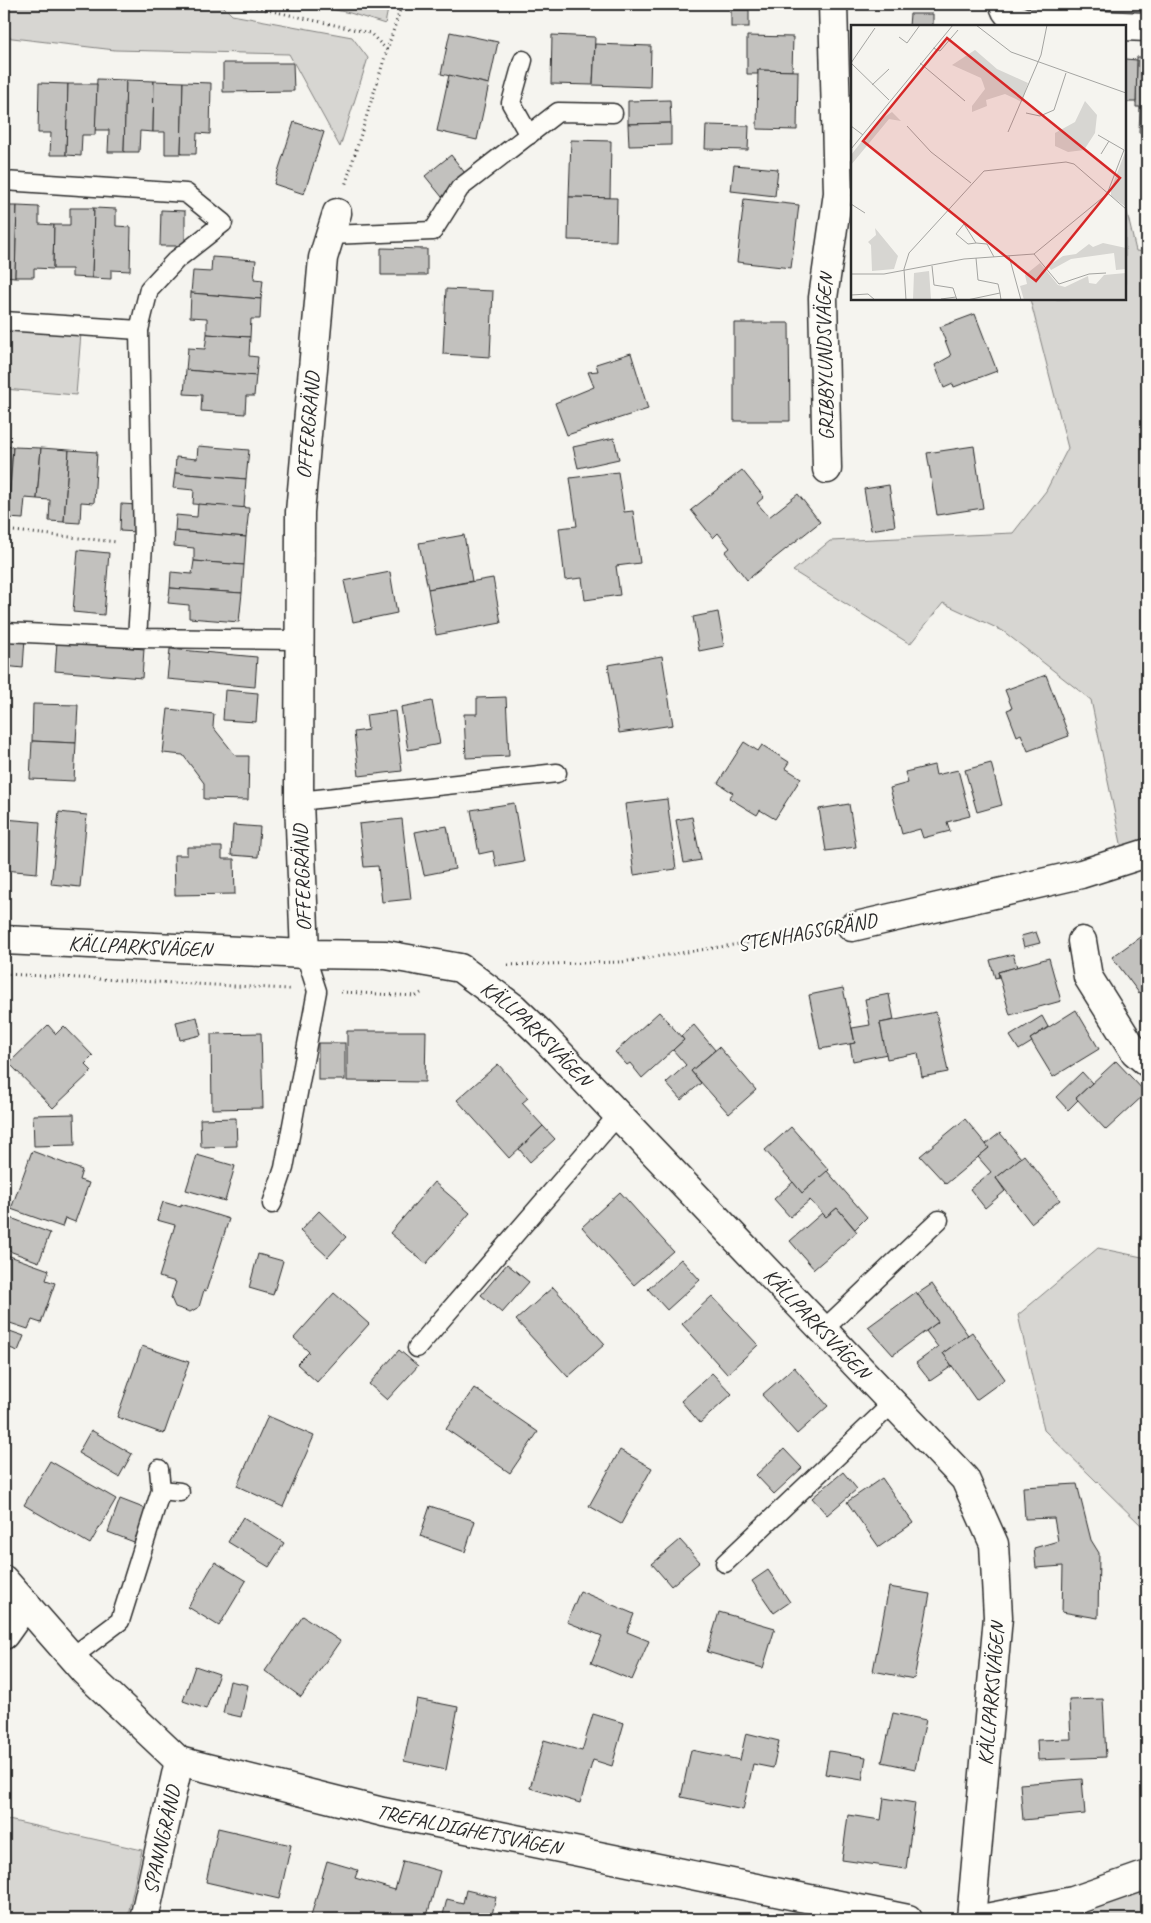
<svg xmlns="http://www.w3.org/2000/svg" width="1151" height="1923" font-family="Caveat,sans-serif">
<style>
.green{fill:#d7d6d2;stroke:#81807e}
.building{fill:#c2c1be;stroke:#2b2b2b}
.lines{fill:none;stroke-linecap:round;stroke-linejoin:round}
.service-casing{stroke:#2b2b2b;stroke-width:21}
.minor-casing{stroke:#2b2b2b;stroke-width:31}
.path{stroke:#2b2b2b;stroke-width:3;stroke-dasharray:1 4;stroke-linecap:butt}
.service{stroke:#fdfcf7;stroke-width:18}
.minor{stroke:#fdfcf7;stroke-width:28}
.labels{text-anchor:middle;stroke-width:4.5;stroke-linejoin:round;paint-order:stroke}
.street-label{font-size:21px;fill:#2b2b2b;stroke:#fdfcf7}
.inset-road{fill:none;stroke:#a4a4a1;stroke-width:1}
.view{fill:#d62828;fill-opacity:0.15;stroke:#d62828;stroke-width:2.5}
.inset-edge{fill:none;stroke:#2b2b2b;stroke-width:2.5}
</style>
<rect width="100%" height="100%" fill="#f5f4ef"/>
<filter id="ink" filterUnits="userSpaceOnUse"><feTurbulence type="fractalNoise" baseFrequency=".02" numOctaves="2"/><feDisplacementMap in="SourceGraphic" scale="10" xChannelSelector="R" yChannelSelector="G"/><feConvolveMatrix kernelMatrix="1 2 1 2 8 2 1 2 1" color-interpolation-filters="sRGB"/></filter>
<g filter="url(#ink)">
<g class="green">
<polygon points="4,4 221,4 232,15 352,37 368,58 340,147 289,54 115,50 4,37"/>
<polygon points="306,4 389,4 385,24 350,13"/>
<polygon points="1125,204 1136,251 1147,252 1147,844 1123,853 1091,700 1003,631 943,603 910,644 793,571 830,541 1013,533 1046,491 1068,448 1030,299 1125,299"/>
<polygon points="4,326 81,333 76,395 4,389"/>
<polygon points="1098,1248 1147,1258 1147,1531 1044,1430 1018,1315"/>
<polygon points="4,1819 142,1850 127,1919 4,1919"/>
<polygon points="1147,1888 1147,1919 1053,1919"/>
</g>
<g class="building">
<rect x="731" y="10" width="18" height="17"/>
<polygon points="910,14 933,14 933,26 909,26"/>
<polygon points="450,32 498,42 489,84 441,74"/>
<polygon points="552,35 595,37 593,85 551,84"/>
<polygon points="747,36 793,37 792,71 758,70 758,74 747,74"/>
<polygon points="595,44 651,46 650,87 593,85"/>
<polygon points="1137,57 1147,57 1147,133 1139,133 1140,107 1136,107"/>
<polygon points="1125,59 1137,60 1136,102 1125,102"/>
<polygon points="223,63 293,63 294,91 223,92"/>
<polygon points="758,70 798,71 797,130 757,129"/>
<polygon points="449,75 489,84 477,140 437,131"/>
<polygon points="97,79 126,80 124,152 108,152 109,130 95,130"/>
<polygon points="126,80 154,81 153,132 140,131 139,152 124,152"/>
<polygon points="154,81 183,82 181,154 165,154 165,132 153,132"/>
<polygon points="183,82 211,83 210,134 197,133 196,154 181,154"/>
<polygon points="39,83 68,84 66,155 50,155 51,133 38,133"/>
<polygon points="68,84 97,84 95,135 82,135 81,156 66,155"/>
<polygon points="670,100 671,123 628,124 628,101"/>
<polygon points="294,122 324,132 304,194 274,184"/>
<polygon points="671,123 671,145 629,146 628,124"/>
<polygon points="706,125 749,126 748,150 705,149"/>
<polygon points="571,140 611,141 610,198 569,197"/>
<polygon points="451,155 468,177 442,197 425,176"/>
<polygon points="734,165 778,169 775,196 731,191"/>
<polygon points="569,197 617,198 616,241 568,240"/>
<polygon points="744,199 799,205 791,268 737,262"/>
<polygon points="4,206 17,206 15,277 4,276"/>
<polygon points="17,206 39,207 39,224 54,225 53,269 34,268 34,277 15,277"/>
<polygon points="70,208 94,208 92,278 72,277 72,269 53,269 54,225 70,225"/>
<polygon points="94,208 116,209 116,226 131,227 130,271 111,270 111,279 92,278"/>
<polygon points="161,210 185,211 185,246 160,246"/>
<polygon points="381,248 427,249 427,275 381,275"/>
<polygon points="212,257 256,260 254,279 263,280 261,299 191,293 193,271 211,272"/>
<polygon points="446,289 493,291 490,357 443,354"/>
<polygon points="191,293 261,299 260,319 251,319 250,337 207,334 207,318 190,317"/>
<polygon points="975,314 997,371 954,387 953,384 944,388 935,365 951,356 940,327"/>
<polygon points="734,323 789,323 790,421 734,421"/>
<polygon points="207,334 250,337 249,356 258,357 256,376 186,370 188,348 205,349"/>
<polygon points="631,353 648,409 567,435 555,403 594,387 588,372 598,371 596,364"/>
<polygon points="186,370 256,376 254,396 246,396 245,414 201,411 202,395 184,394"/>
<polygon points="614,438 619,459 578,468 573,447"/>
<polygon points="4,446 13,447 8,518 4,518"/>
<polygon points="198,446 249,450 246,479 175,473 176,457 197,459"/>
<polygon points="974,446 983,508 937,515 927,453"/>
<polygon points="13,447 41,448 37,499 25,498 23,519 8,518"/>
<polygon points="41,448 69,450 64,522 49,521 50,500 37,499"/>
<polygon points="69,450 97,452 94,503 81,502 80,523 64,522"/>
<polygon points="742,470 764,497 757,503 769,517 798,494 820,522 747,580 725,552 730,548 718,533 713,538 691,510"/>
<polygon points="618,472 624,512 633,511 640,563 616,566 620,595 585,600 582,578 565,580 559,528 577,526 570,478"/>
<polygon points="175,473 246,479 244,508 193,504 194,490 173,488"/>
<polygon points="889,485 895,526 871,530 864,489"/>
<polygon points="121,504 138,505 136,532 120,531"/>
<polygon points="198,504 249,508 246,537 175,531 176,515 197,517"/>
<polygon points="175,531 246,537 244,565 194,561 194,548 174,546"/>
<polygon points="464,535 472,581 428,589 419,543"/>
<polygon points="78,550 109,553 104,615 73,612"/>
<polygon points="194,561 244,565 242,593 170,588 171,572 192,574"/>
<polygon points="390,572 397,613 353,622 344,581"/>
<polygon points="493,578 501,623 436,635 428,589"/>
<polygon points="170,588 242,593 239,622 189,618 189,605 168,603"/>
<polygon points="718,612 724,646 699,651 693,617"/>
<polygon points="4,636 25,638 23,668 4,666"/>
<polygon points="57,641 144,649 142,678 55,671"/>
<polygon points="170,649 257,657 255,687 167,679"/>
<polygon points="662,656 673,725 619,733 608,665"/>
<polygon points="1046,675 1069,736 1028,751 1021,734 1017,736 1007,710 1012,708 1005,690"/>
<polygon points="225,690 258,693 256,722 223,720"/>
<polygon points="506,697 509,756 466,758 464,714 477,714 477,698"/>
<polygon points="432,701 440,744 408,750 401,707"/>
<polygon points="33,704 78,705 76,743 32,741"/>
<polygon points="168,709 214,714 213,727 236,756 249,756 248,800 204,799 204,783 183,755 163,753"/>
<polygon points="395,711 402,771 359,776 354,732 368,730 366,715"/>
<polygon points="32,741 76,743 74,781 30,779"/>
<polygon points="744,742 758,751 762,745 789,762 785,768 801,778 775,819 760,810 757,815 729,798 733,793 718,783"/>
<polygon points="991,763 1002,805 977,812 965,770"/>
<polygon points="934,765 936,775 958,770 970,816 947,822 950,831 923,838 920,829 902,834 890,788 908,783 905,772"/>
<polygon points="667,799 676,869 634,875 625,804"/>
<polygon points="514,803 524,862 496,867 493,851 479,854 471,810"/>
<polygon points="849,804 856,847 826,851 819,809"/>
<polygon points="59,812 87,815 80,887 51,884"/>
<polygon points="692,817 701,860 684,863 676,820"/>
<polygon points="4,819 40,822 37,873 4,870"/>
<polygon points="402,819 411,899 382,902 378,866 364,867 359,824"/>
<polygon points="233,825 260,827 258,857 231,855"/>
<polygon points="447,826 455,869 424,875 415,832"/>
<polygon points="187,847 222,847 222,859 234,859 235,894 175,895 174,855 187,855"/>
<polygon points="1036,932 1040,943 1024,947 1021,936"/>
<polygon points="1147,932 1147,987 1139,993 1112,957"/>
<polygon points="1013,954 1017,967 998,972 999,977 995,978 990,960"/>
<polygon points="1049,958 1061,1001 1010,1015 998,972"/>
<polygon points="843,988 855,1043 820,1049 809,995"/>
<polygon points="889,994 894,1020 880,1023 887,1054 853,1061 850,1044 855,1043 852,1028 870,1025 865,999"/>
<polygon points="1076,1010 1099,1049 1053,1077 1030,1039"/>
<polygon points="659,1012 684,1040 642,1078 630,1063 627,1065 615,1052"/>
<polygon points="936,1012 948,1072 922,1077 918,1053 887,1059 880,1023"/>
<polygon points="1042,1016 1048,1027 1030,1039 1032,1042 1019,1050 1010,1036"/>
<polygon points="197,1017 201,1035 180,1040 176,1022"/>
<polygon points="48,1025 56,1034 64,1026 93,1056 85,1064 92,1071 53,1108 9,1063"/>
<polygon points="694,1025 715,1050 691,1071 701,1083 681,1100 666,1083 686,1065 673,1050 684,1040 681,1036"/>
<polygon points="347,1031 426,1031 425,1082 347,1081"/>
<polygon points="261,1033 263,1108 212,1109 211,1034"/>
<polygon points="4,1043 5,1084 4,1084"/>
<rect x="318" y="1043" width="27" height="37"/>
<polygon points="719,1047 756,1090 729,1114 691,1071"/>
<polygon points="1116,1061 1146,1093 1106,1130 1076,1098"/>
<polygon points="498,1064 528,1098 522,1103 543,1126 509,1158 457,1100"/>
<polygon points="1082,1072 1092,1083 1076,1098 1078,1100 1068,1110 1056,1097"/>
<polygon points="74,1114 75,1145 34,1146 33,1115"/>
<polygon points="236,1118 237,1146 201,1147 200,1119"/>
<polygon points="965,1119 989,1148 946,1184 920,1156"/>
<polygon points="543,1126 555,1139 530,1162 519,1149"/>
<polygon points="791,1127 829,1170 802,1193 765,1150"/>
<polygon points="1000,1133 1021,1158 996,1178 1005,1191 985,1208 970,1189 991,1172 978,1157 989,1148 986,1144"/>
<polygon points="32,1151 82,1170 79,1180 89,1183 75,1222 65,1218 62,1227 11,1209"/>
<polygon points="197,1155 235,1166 225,1201 186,1190"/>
<polygon points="1024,1155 1060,1200 1031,1223 996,1178"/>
<polygon points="1147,1159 1147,1178 1141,1176"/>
<polygon points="827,1171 867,1217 855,1229 837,1208 826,1217 810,1200 790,1217 774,1199 793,1182 802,1193"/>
<polygon points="434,1182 470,1213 426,1264 390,1233"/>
<polygon points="620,1192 673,1251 634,1285 582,1227"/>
<polygon points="163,1202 181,1207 181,1204 229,1219 206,1291 204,1290 199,1307 190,1312 175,1307 171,1298 176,1282 159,1277 175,1225 157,1220"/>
<polygon points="837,1208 857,1232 814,1269 790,1241 822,1213 826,1217"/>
<polygon points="319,1211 346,1237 328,1257 300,1231"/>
<polygon points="11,1218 50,1233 39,1262 4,1249 4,1237"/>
<polygon points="4,1254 49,1270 46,1280 55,1283 41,1323 32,1320 28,1329 4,1321"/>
<polygon points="258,1254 283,1261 273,1295 249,1288"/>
<polygon points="681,1259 700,1280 667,1310 648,1289"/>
<polygon points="507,1264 529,1282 502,1313 481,1295"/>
<polygon points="932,1284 968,1335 943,1353 952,1366 930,1381 916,1363 938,1347 926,1331 938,1322 917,1294"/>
<polygon points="553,1287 605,1344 568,1377 516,1320"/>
<polygon points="916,1292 938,1322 893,1355 868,1327"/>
<polygon points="334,1293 369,1324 317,1382 297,1364 309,1352 294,1338"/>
<polygon points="712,1296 758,1345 727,1374 682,1324"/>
<polygon points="4,1329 24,1336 18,1351 4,1346"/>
<polygon points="972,1332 1005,1379 976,1400 943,1353"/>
<polygon points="142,1346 189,1362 164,1434 117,1417"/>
<polygon points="399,1350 418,1366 387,1400 369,1384"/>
<polygon points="794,1367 828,1406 797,1434 762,1395"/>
<polygon points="712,1373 732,1394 700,1423 681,1401"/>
<polygon points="474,1388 538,1432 510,1473 446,1429"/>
<polygon points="268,1416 314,1436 283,1507 237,1486"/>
<polygon points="91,1430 132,1454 119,1477 78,1453"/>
<polygon points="784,1449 802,1468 774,1494 756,1475"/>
<polygon points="620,1450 652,1468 621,1524 589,1506"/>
<polygon points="50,1461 116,1499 90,1544 24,1505"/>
<polygon points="843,1472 857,1489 827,1515 812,1498"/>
<polygon points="882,1478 913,1523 879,1547 847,1502"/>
<polygon points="1077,1484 1091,1540 1099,1553 1098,1618 1062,1612 1063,1566 1036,1568 1034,1548 1058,1541 1054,1518 1025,1519 1023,1487"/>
<polygon points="120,1499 146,1509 134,1542 108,1532"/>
<polygon points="430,1506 475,1521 465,1552 420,1536"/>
<polygon points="243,1517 284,1543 269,1567 228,1542"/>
<polygon points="680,1540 700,1562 671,1586 652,1564"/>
<polygon points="215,1562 246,1581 219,1626 188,1607"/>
<polygon points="768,1570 790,1602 774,1613 752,1581"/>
<polygon points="889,1587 930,1594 914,1679 873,1671"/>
<polygon points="580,1591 634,1614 627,1632 649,1641 632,1680 591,1663 602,1636 567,1622"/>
<polygon points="719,1612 775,1628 763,1668 707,1652"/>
<polygon points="303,1616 340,1641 301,1697 265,1671"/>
<polygon points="195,1666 219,1674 206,1709 183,1701"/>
<polygon points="230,1681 248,1685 241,1717 223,1713"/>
<polygon points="417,1699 458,1707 446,1770 404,1761"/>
<polygon points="1103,1699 1106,1757 1038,1760 1037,1740 1071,1739 1069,1700"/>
<polygon points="893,1713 926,1720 915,1769 882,1762"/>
<polygon points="593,1714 624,1723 612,1766 593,1760 580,1803 530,1788 544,1740 582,1751"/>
<polygon points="746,1733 779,1741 773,1768 753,1764 743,1810 681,1797 691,1750 740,1760"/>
<polygon points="829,1751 866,1757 862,1780 825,1774"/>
<polygon points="1082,1779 1085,1814 1023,1820 1020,1784"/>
<polygon points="884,1798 915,1803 906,1869 842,1860 848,1815 881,1820"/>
<polygon points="218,1828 291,1845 279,1899 206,1882"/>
<polygon points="327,1861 358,1870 355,1878 395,1890 403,1861 440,1871 426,1919 310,1919"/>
<polygon points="466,1890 496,1897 491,1919 442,1919 447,1899 463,1903"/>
</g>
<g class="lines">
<defs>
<g id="service">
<polyline points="523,60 511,103 529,135"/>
<polyline points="4,181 186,193 223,223 176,260 149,289 139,330 143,545 137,638"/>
<polyline points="330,235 433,231 460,188 558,112 613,113"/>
<polyline points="4,321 139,330"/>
<polyline points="4,632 137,638 298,640"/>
<polyline points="299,801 557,773"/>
<polyline points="272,1204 284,1168 317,991 305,954"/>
<polyline points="823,1330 939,1220"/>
<polyline points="417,1348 618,1115"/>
<polyline points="161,1490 180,1492"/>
<polyline points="725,1563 893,1403"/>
<polyline points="72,1657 120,1621 161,1490 159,1469"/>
</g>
<g id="minor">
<path d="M1004,4C1005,15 1015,19 1024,22L1147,27"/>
<path id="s1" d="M827,469L823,298L838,193L833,4"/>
<polyline points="852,927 1081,874 1147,853"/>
<path id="s2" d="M4,940L305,954L386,955L460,968L514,1008L541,1034L965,1479L994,1544L998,1617L971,1919"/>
<polyline points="1082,941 1088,977 1135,1052 1147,1062"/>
<path id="s3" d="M305,954L299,801L300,512L323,258L337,213"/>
<path id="s4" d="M4,1580L84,1671L179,1761L383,1812L908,1919"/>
<polyline points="4,1635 26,1604"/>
<path id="s5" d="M144,1919L179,1761"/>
<polyline points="981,1919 1073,1901 1147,1875"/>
</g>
</defs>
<use href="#service" class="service-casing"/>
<use href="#minor" class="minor-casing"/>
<g class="path">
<polyline points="241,4 370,33 387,50 345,186"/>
<polyline points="387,50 402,4"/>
<polyline points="4,530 117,542"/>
<polyline points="508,965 622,962 824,931"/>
<polyline points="4,974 290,989"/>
<polyline points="341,992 416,996 421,993"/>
</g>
<use href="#service" class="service"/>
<use href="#minor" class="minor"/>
</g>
</g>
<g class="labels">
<g class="street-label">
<text dy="7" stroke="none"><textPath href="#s1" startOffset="112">GRIBBYLUNDSVÄGEN</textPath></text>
<text dy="7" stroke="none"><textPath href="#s3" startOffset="529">OFFERGRÄND</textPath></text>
<text transform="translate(302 878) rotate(-92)" y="7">OFFERGRÄND</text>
<text transform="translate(807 932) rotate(-10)" y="7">STENHAGSGRÄND</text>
<text dy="7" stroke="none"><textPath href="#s2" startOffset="136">KÄLLPARKSVÄGEN</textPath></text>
<text dy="7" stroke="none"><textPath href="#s2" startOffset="558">KÄLLPARKSVÄGEN</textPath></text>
<text dy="7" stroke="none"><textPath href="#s2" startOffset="962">KÄLLPARKSVÄGEN</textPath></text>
<text transform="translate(991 1694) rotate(-85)" y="7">KÄLLPARKSVÄGEN</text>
<text dy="7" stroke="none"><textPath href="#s4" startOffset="550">TREFALDIGHETSVÄGEN</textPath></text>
<text dy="7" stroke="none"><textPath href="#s5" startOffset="81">SPANNGRÄND</textPath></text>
</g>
</g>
<g transform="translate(851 25)">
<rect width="275" height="275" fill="#f5f4ef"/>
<path d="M124,25L146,44L177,58L171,77L154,69L135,75L136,81L121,87V81L134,64L132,58L130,53L101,40ZM234,76L246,90L244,108L233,125L217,127L204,121V108L224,97ZM41,87L50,96L38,94L0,140V130L26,97ZM275,125V182L260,171V164ZM24,203L47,231L43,244L21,246L20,220L17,217L25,210ZM252,218L275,223V244L265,245L263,228L220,234L200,245L197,241L212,231L225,229L238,219L242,222ZM189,238L207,260L214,262L237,251L238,258L245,259L253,250L275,248V275H173L169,261L176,259L174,250ZM78,246L80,274L62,275L63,248Z" fill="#d7d6d2"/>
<path class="inset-road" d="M125,0L160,27L275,68M48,12L56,18L69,0M82,23L89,26L107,5M0,38L38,75M0,38L24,3M69,38L114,76M21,60L38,44M175,88L189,91L203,85L215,48M0,101L12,110M56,101L80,127L120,158M157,107L190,30L196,0M0,124L102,0M250,129L258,116M0,179L14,188M125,218L117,219L105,209L113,199L125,218L136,219L143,232M183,229L208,259L238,249L255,248M158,231L170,275M125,233L127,255L147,259L149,268M81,241L83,260L102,263L106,275M0,249H33L113,234L183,229L256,169L273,125L247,110M0,270L17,269L24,275M90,274L105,272M55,275L53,244L58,228L133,146L215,137L223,139L275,184M116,275L149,268L150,275"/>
<path class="view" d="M96,13L269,153L185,256L12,116Z"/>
<rect width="275" height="275" class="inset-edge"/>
</g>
<rect width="1151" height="1923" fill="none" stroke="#fdfcf7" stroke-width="20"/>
<rect x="10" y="10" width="1131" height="1903" fill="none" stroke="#2b2b2b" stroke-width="2" filter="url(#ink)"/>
</svg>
